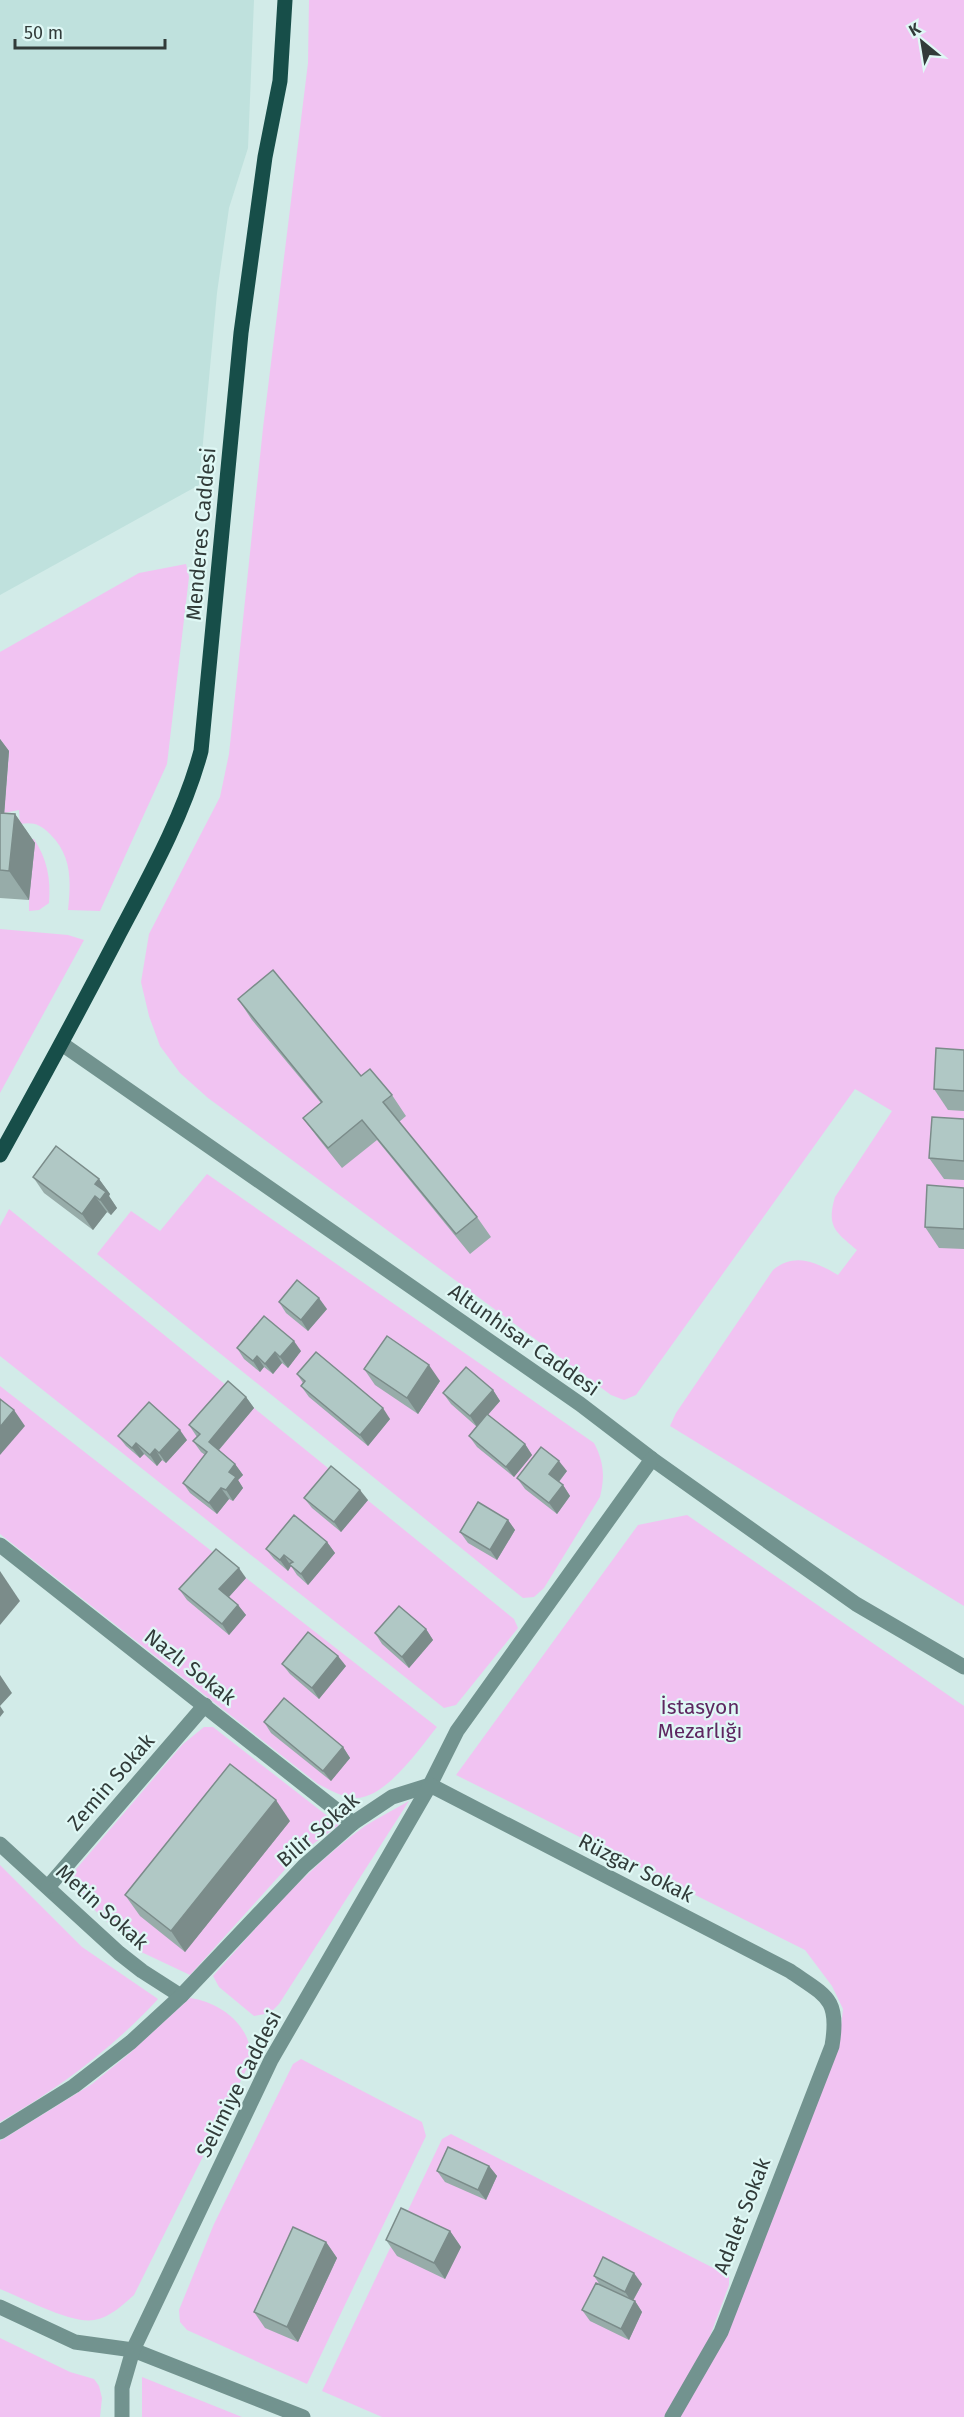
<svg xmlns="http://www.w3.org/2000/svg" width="964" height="2417" font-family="'Fira Sans',sans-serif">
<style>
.built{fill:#bfe1dd}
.green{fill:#f1c3f2}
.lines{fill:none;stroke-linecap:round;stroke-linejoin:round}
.minor{stroke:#72938f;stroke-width:15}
.major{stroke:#174e49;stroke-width:15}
.wall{fill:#97aca9}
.shaded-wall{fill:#7b8c8a}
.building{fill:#b0c8c5;stroke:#7b8c8a;stroke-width:1.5}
.labels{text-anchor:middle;stroke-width:4.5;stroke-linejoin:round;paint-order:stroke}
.street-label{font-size:21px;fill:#313b39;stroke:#dff8f5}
.park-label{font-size:21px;fill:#5e2761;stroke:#dff8f5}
</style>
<rect width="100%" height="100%" fill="#d2ebe8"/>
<polygon class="built" points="0,0 254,0 248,148 229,208 217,293 199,485 0,595"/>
<g class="green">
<path d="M309,0H964V1606L670,1426L676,1413L773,1270C795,1252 816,1262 838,1275L857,1250C836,1232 826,1227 835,1197L892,1111L855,1089L636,1395L624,1400L611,1395L208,1098L180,1073L160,1046L149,1016L141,982L149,934L220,797L229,754L263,428L308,63Z"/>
<path d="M186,564L189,577L167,764L100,911L68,910C71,880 72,856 50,834C40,824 33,822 20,824L19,810L4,813L9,752L0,751V652L139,573Z"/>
<path d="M0,836L34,839C47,859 51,878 49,903L39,910L29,911V900Z"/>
<polygon points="0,929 68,935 84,940 0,1093"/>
<path d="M207,1174L594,1443C604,1462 605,1477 600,1497L544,1588L534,1597L523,1598L97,1254L131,1211L160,1231Z"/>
<polygon points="9,1209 514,1619 518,1628 456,1705 444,1708 0,1356 0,1226"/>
<path d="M0,1386L437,1727C419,1749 384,1801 353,1798C340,1796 330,1790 318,1784L0,1534Z"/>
<polygon points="687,1515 964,1706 964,2417 679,2417 839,2044 843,2009 832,1986 805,1950 456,1775 638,1525"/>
<polygon points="204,1727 213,1727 339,1825 298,1855 190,1975 137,1950 65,1882 183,1744"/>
<path d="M409,1801L279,2004L270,2013L254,2016L219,1987L213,1976C260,1923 308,1867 365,1826C379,1817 395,1809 409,1801Z"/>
<path d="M0,1865L82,1947L158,1999C114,2047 58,2089 0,2122Z"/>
<path d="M190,1998C221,2002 255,2028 250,2062L134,2295C123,2305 109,2318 94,2320C71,2324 23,2298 0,2289V2141L92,2084L130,2053Z"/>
<polygon points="301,2059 422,2122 426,2136 307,2384 187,2330 180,2322 179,2310 214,2224 293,2064"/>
<polygon points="451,2134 729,2276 729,2285 706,2347 664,2417 382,2417 322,2391 442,2139"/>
<polygon points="0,2338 70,2372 94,2379 99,2386 102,2398 100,2417 0,2417"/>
<polygon points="142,2377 242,2417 142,2417"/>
</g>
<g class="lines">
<g class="minor">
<polyline points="62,1044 580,1404 652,1459 856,1604 964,1667"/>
<polyline points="0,1545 353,1823"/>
<polyline points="0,1844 119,1953 142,1971 181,1996"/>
<polyline points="48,1887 205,1705"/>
<polyline points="0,2132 74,2086 131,2042 181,1996 304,1866 353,1823 392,1797 430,1785 457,1731 652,1459"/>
<polyline points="0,2307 75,2342 133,2350 303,2417"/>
<path d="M122,2417V2388L133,2350L271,2060L430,1785L790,1971C826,1996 840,1998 832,2046L721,2332L672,2417"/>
</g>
<path class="major" d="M0,1155C40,1083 79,1011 117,938C148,879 184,815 201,751L241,333L265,157L280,81L285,0"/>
</g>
<g class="wall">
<polygon points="0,739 9,751 4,813 15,814 35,843 29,900 0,898"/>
<polygon points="238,999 392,1095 406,1116 399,1122 477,1217 491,1237 470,1254 377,1140 342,1168 318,1138 303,1118 321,1103 252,1020"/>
<polygon points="964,1050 964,1111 948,1110 934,1089"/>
<polygon points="964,1119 964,1180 944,1179 929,1158"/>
<polygon points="33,1177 99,1179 110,1194 109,1196 117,1208 111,1215 107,1212 93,1230 44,1193"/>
<polygon points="964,1188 964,1249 939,1248 925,1227"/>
<polygon points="279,1302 327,1309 308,1331 286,1313"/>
<polygon points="237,1348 301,1351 288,1368 282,1363 273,1374 264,1367 260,1372 244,1359"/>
<polygon points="364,1369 440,1381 418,1414 375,1385"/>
<polygon points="297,1374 390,1419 368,1446 309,1397 301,1386 303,1383"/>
<polygon points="493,1390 500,1401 488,1415 525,1444 532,1455 514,1477 477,1447 469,1436 477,1427 451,1404 443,1393"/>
<polygon points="246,1397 254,1408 219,1450 235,1464 243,1475 238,1480 243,1488 233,1501 229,1499 217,1514 190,1493 183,1483 205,1455 201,1452 193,1441 197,1437 189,1425"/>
<polygon points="118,1436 187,1440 166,1463 162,1460 157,1466 144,1454 140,1458 126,1446"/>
<polygon points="567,1471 559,1482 563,1485 570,1496 557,1514 525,1489 517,1478"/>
<polygon points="304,1498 368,1500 341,1532 312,1508"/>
<polygon points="508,1520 515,1530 497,1560 468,1543 460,1532"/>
<polygon points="327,1542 335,1553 308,1585 297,1575 291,1566 288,1571 274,1559 266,1549"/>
<polygon points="246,1578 229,1597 238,1605 246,1615 229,1635 187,1600 179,1589"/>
<polygon points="426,1629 433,1640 409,1668 382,1644 375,1633"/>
<polygon points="282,1664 346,1666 319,1699 290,1674"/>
<polygon points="264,1722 343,1747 350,1758 331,1781 271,1733"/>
<polygon points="290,1821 185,1952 140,1916 125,1895"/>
<polygon points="489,2166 497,2176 486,2200 445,2182 437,2171"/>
<polygon points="450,2231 461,2247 445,2279 397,2256 386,2240"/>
<polygon points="326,2242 337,2258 298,2342 265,2328 254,2312"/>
<polygon points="594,2276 642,2284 633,2301 635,2301 642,2312 629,2340 590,2321 582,2310 600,2285"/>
</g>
<g class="shaded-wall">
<polygon points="0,739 9,751 4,817 0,812"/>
<polygon points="15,814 35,843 29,900 9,871"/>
<polygon points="99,1179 110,1194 109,1196 117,1208 111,1215 100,1200 95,1184"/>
<polygon points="95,1196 107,1212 93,1230 82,1214"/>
<polygon points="319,1298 327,1309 308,1331 301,1320"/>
<polygon points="294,1341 301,1351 288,1368 280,1357"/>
<polygon points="275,1352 282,1363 273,1374 265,1364"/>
<polygon points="257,1356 264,1367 260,1372 253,1361"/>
<polygon points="429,1365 440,1381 418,1414 407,1398"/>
<polygon points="493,1390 500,1401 477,1427 470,1416"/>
<polygon points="246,1397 254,1408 217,1452 209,1442"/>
<polygon points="383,1408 390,1419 368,1446 360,1435"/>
<polygon points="14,1410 25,1426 0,1455 0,1427"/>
<polygon points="180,1430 187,1440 166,1463 159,1453"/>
<polygon points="136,1443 144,1454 140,1458 132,1448"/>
<polygon points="525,1444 532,1455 514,1477 506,1467"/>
<polygon points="155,1449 162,1460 157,1466 150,1455"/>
<polygon points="559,1461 567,1471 556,1485 549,1474"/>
<polygon points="235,1464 243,1475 238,1480 243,1488 233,1501 226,1490 229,1472"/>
<polygon points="563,1485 570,1496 557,1514 549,1503"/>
<polygon points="221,1488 229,1499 217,1514 209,1503"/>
<polygon points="360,1490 368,1500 341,1532 334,1522"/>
<polygon points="508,1520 515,1530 497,1560 490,1550"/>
<polygon points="327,1542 335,1553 308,1585 301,1574"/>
<polygon points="284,1555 291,1566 289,1564 291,1566 288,1571 280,1560"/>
<polygon points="239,1568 246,1578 227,1599 219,1589"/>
<polygon points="0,1571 20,1601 0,1625"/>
<polygon points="238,1605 246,1615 229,1635 222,1624"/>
<polygon points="426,1629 433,1640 409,1668 402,1657"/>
<polygon points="338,1656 346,1666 319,1699 312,1688"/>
<polygon points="0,1675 12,1693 0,1706 4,1712 0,1717"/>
<polygon points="343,1747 350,1758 331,1781 323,1771"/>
<polygon points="276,1800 290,1821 185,1952 171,1931"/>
<polygon points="489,2166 497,2176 486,2200 478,2190"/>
<polygon points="450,2231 461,2247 445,2279 434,2263"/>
<polygon points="326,2242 337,2258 298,2342 287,2327"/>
<polygon points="634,2273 642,2284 632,2302 625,2292"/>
<polygon points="635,2301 642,2312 629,2340 621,2329"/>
</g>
<g class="building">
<polygon points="0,813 15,814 9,871 0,870"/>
<polygon points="273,970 361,1076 370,1069 392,1095 383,1102 477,1217 456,1234 362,1120 328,1148 303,1118 322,1102 238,999"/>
<polygon points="936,1048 964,1050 964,1091 934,1089"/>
<polygon points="932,1117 964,1119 964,1161 929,1158"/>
<polygon points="56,1146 99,1179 95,1184 106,1192 100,1200 95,1196 82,1214 33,1177"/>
<polygon points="927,1185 964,1188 964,1229 925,1227"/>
<polygon points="297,1280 319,1298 301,1320 279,1302"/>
<polygon points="264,1316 294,1341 280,1357 275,1352 265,1364 257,1356 253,1361 237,1348"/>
<polygon points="387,1336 429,1365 407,1398 364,1369"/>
<polygon points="316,1352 383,1408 360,1435 301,1386 305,1381 297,1374"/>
<polygon points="466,1367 493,1390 470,1416 443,1393"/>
<polygon points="228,1381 246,1397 209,1442 235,1464 229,1472 236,1477 226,1490 221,1488 209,1503 183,1483 207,1452 193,1441 200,1434 189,1425"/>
<polygon points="0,1399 14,1410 0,1427"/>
<polygon points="149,1402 180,1430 159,1453 155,1449 150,1455 136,1443 132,1448 118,1436"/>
<polygon points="487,1414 525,1444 506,1467 469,1436"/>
<polygon points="541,1447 559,1461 549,1474 563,1485 549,1503 517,1478"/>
<polygon points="331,1466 360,1490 334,1522 304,1498"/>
<polygon points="478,1502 508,1520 490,1550 460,1532"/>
<polygon points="294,1515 327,1542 301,1574 289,1564 293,1562 284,1555 280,1560 266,1549"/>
<polygon points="216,1549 239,1568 219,1589 238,1605 222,1624 179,1589"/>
<polygon points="399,1606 426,1629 402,1657 375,1633"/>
<polygon points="308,1632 338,1656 312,1688 282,1664"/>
<polygon points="284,1698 343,1747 323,1771 264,1722"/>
<polygon points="230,1764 276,1800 171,1931 125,1895"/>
<polygon points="448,2147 489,2166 478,2190 437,2171"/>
<polygon points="401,2208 450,2231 434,2263 386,2240"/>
<polygon points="293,2227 326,2242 287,2327 254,2312"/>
<polygon points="603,2257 634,2273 625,2292 594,2276"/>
<polygon points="596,2283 635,2301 621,2329 582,2310"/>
</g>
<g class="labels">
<g class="street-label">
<text transform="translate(201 534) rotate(-85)" y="7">Menderes Caddesi</text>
<text transform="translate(524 1340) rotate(35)" y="7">Altunhisar Caddesi</text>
<text transform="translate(190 1667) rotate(38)" y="7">Nazlı Sokak</text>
<text transform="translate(111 1782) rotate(-49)" y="7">Zemin Sokak</text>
<text transform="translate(318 1830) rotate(-41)" y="7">Bilir Sokak</text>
<text transform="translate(636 1868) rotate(27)" y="7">Rüzgar Sokak</text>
<text transform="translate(102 1907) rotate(42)" y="7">Metin Sokak</text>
<text transform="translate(239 2084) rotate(-63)" y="7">Selimiye Caddesi</text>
<text transform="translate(742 2216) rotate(-69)" y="7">Adalet Sokak</text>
</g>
<g class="park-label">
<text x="700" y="1714">İstasyon<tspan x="700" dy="24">Mezarlığı</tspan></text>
</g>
</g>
<g transform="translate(922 42) rotate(330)" stroke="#dff8f5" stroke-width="4.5" paint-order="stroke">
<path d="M0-4.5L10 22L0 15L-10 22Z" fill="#313b39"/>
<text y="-9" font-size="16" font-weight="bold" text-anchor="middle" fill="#313b39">K</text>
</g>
<path d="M15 39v9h150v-9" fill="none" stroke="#313b39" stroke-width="3"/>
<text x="24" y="39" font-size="18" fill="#313b39" stroke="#dff8f5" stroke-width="4.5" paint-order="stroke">50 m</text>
</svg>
